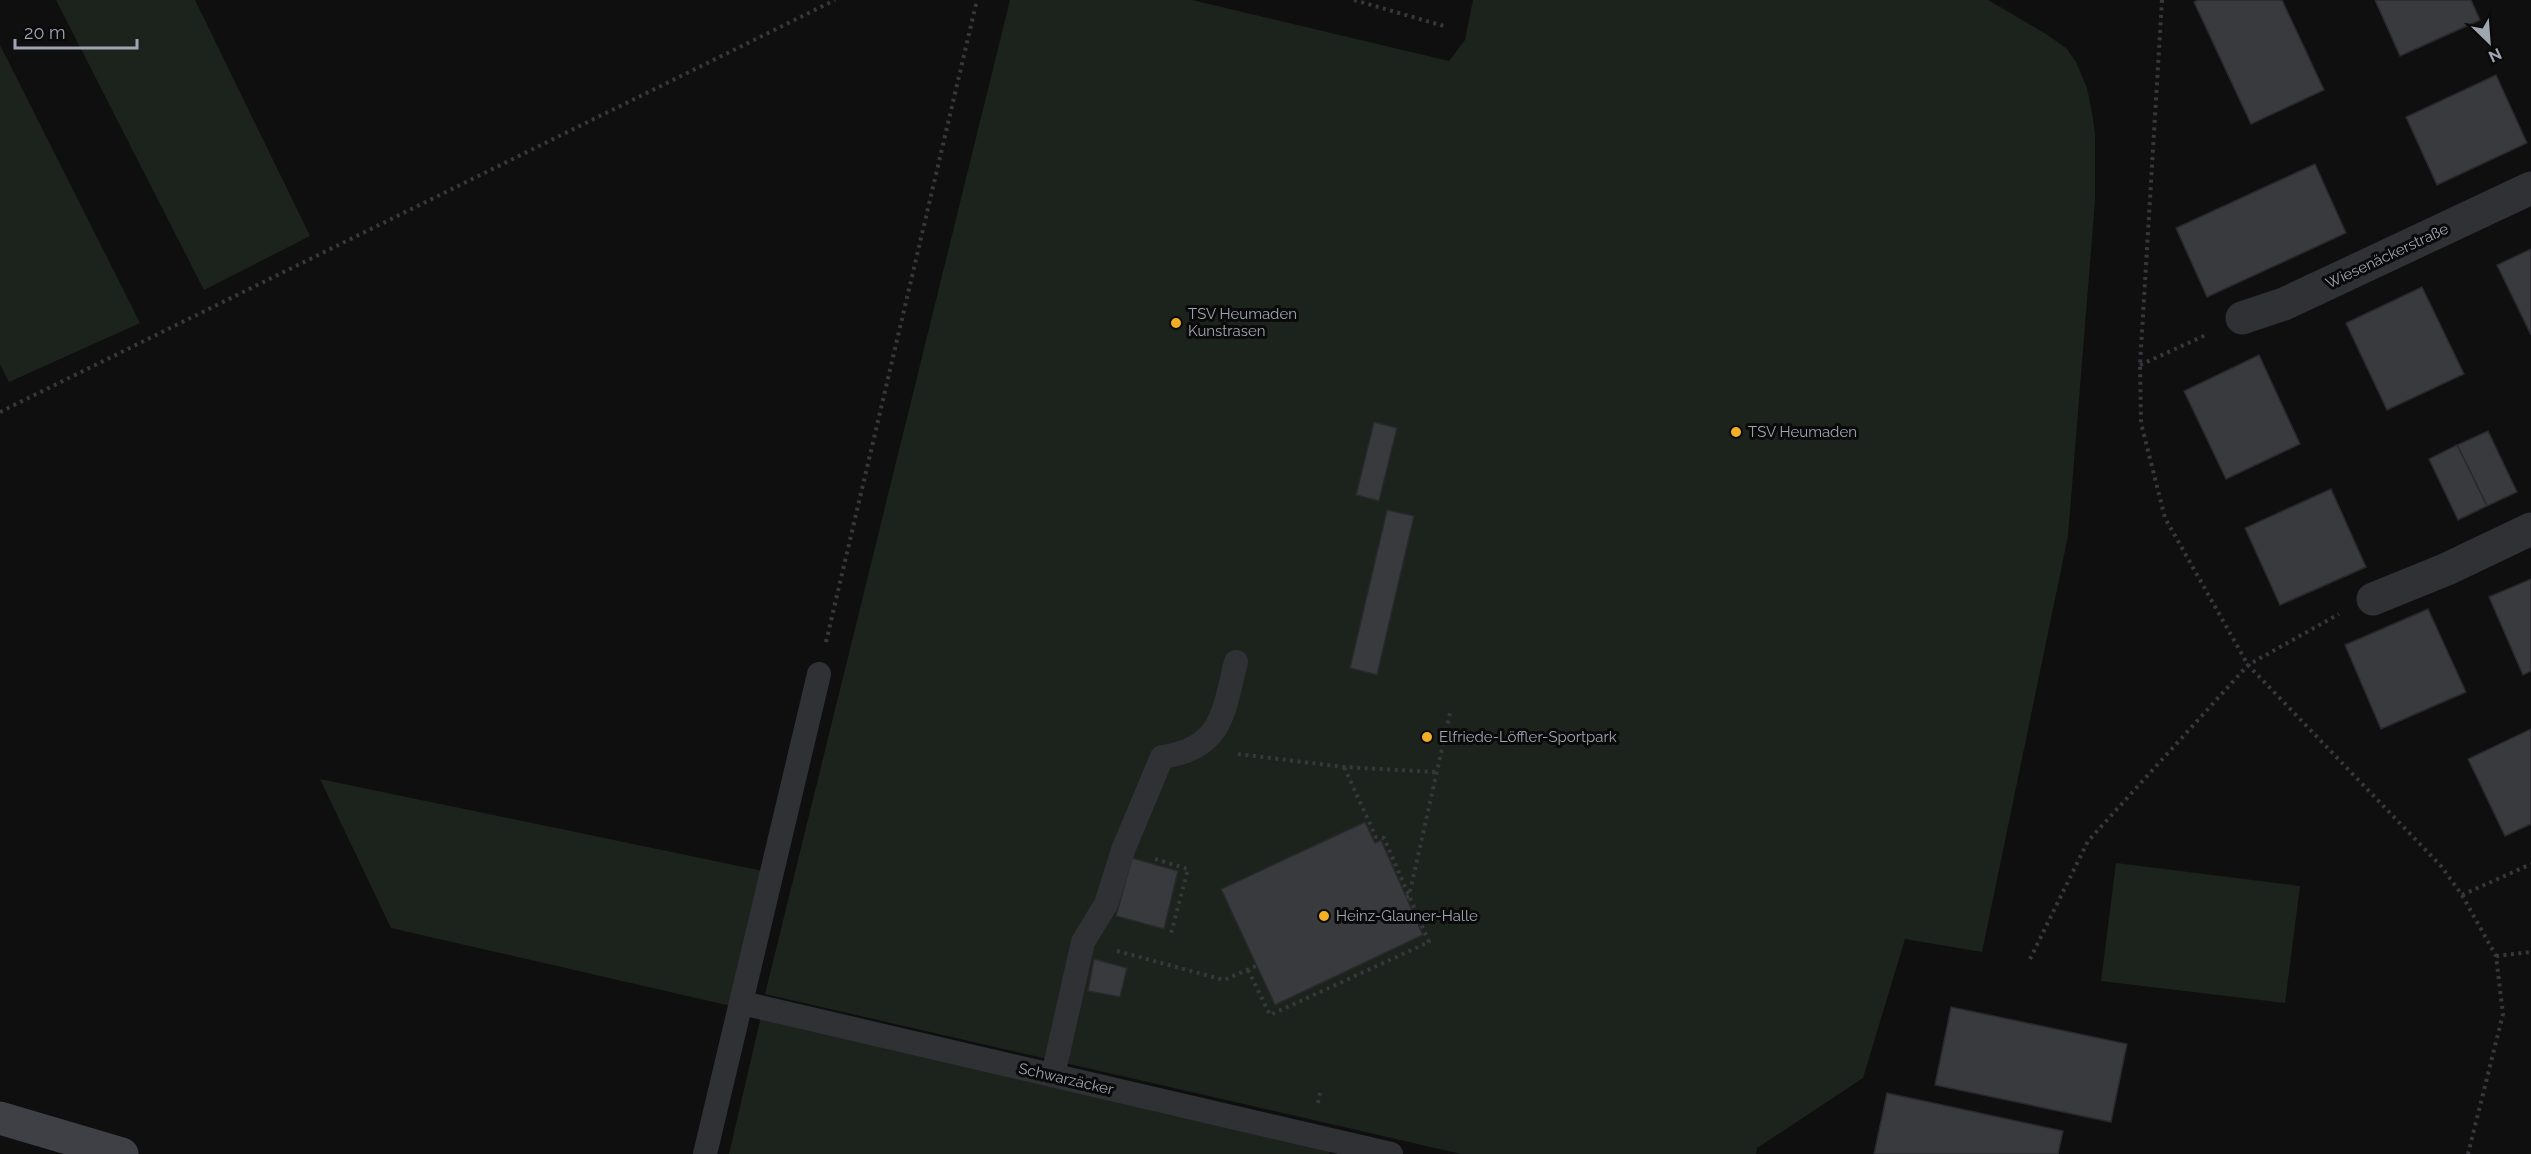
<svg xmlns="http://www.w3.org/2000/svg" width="2531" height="1154" font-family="Raleway,sans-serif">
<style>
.green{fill:#1c231c}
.building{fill:#393a3e;stroke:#29292c;stroke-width:1.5}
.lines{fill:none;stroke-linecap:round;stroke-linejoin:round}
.path{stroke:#36383c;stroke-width:4;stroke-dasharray:3 4.5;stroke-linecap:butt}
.lane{stroke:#303135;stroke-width:24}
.street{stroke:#303135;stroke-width:33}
.secondary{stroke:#3e4045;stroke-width:33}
.poi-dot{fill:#f2ae25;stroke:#0a0a0b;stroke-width:2}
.labels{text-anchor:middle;stroke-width:6;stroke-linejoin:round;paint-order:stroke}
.street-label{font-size:15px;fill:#a0a5b2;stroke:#0a0a0b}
.poi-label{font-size:15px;fill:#a0a5b2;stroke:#0a0a0b;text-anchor:start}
</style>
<rect width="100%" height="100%" fill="#0f0f10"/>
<g class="green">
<polygon points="56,0 195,0 310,236 204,290"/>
<polygon points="1010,0 1192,0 1449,61 1465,40 1473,0 1988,0 2046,34 2066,48 2076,62 2087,88 2092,113 2095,134 2095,201 2068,536 1982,952 1905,939 1863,1078 1757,1148 1756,1154 1461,1154 765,994"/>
<polygon points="0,45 140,323 9,382 0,364"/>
<polygon points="320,779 763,871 731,1006 391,928"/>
<polygon points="2116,863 2300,886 2285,1003 2101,981"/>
<polygon points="763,1008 1322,1139 1330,1154 729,1154"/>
</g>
<g class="building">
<polygon points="2198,0 2282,0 2324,90 2251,124 2194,2"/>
<polygon points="2375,0 2471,0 2480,20 2400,56"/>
<polygon points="2496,75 2527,143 2437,185 2406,117"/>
<polygon points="2315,164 2346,233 2207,297 2176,228"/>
<polygon points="2531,249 2531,335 2497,265"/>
<polygon points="2422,287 2464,374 2387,410 2346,323"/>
<polygon points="2259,355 2300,444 2226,479 2184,391"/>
<polygon points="1374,422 1397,428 1379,501 1356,495"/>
<polygon points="2488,431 2517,492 2487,506 2457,445"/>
<polygon points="2457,445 2487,506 2458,520 2429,459"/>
<polygon points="2331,489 2366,567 2280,605 2245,528"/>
<polygon points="1387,510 1414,516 1377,675 1350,668"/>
<polygon points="2531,579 2531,671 2523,675 2489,597"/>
<polygon points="2428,609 2466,692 2381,729 2345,645"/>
<polygon points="2531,729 2531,824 2505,836 2468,759"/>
<polygon points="1365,822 1375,843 1381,840 1423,935 1275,1005 1221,889"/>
<polygon points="1132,858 1178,871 1164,929 1116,916"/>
<polygon points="1094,959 1127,968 1120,997 1088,991"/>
<polygon points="1951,1007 2127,1044 2111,1122 1935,1085"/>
<polygon points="1887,1093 2063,1131 2058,1154 1874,1154"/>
</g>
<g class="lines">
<g class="path">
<polyline points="1354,0 1444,26"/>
<polyline points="2162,0 2140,365 2141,423 2165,518 2248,665 2441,866 2462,895 2496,956 2503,1014 2468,1154"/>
<polyline points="2140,365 2208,334"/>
<polyline points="0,412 835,0"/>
<polyline points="826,642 977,0"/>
<polyline points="1238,754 1344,767 1435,772"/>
<polyline points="1155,859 1188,869 1170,937"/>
<polyline points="2462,895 2531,864"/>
<polyline points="1406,897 1409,896 1450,713"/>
<polyline points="1117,951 1224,980 1256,966"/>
<polyline points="2496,956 2531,952"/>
<polyline points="2030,959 2088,841 2248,665 2339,614"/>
<polyline points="1248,970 1270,1015 1429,942 1384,838 1376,837 1344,767"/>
<polyline points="1318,1103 1320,1093"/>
</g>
<g class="lane">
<polyline points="742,1003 1391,1154"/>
<path d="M1053,1075L1083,942L1106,904L1123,850L1162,757C1223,748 1223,713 1236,662"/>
<polyline points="705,1154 819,674"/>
</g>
<g class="street">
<polyline points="2242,318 2284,304 2531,188"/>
<polyline points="2373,599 2447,569 2531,529"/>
</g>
<polyline class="secondary" points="0,1118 122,1154"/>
</g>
<g class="poi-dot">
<circle cx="1176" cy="323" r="6"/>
<circle cx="1736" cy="432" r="6"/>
<circle cx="1427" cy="737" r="6"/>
<circle cx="1324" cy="916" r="6"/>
</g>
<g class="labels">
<g class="street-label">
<text transform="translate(2387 256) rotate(-25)" y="5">Wiesenäckerstraße</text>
<text transform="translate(1066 1079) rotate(13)" y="5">Schwarzäcker</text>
</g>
<g class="poi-label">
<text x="1188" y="319">TSV Heumaden<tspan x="1188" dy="17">Kunstrasen</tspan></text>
<text x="1748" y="437">TSV Heumaden</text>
<text x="1439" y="742">Elfriede-Löffler-Sportpark</text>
<text x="1336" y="921">Heinz-Glauner-Halle</text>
</g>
</g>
<g transform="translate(2489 42) rotate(155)" stroke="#0a0a0b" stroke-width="4.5" paint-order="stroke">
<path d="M0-4.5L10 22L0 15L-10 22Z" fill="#a0a5b2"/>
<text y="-9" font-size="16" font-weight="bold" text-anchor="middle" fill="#a0a5b2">N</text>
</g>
<path d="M15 39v9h122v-9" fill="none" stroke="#a0a5b2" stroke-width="3"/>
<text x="24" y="39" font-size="18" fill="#a0a5b2" stroke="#0a0a0b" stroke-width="4.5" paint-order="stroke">20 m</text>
</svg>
